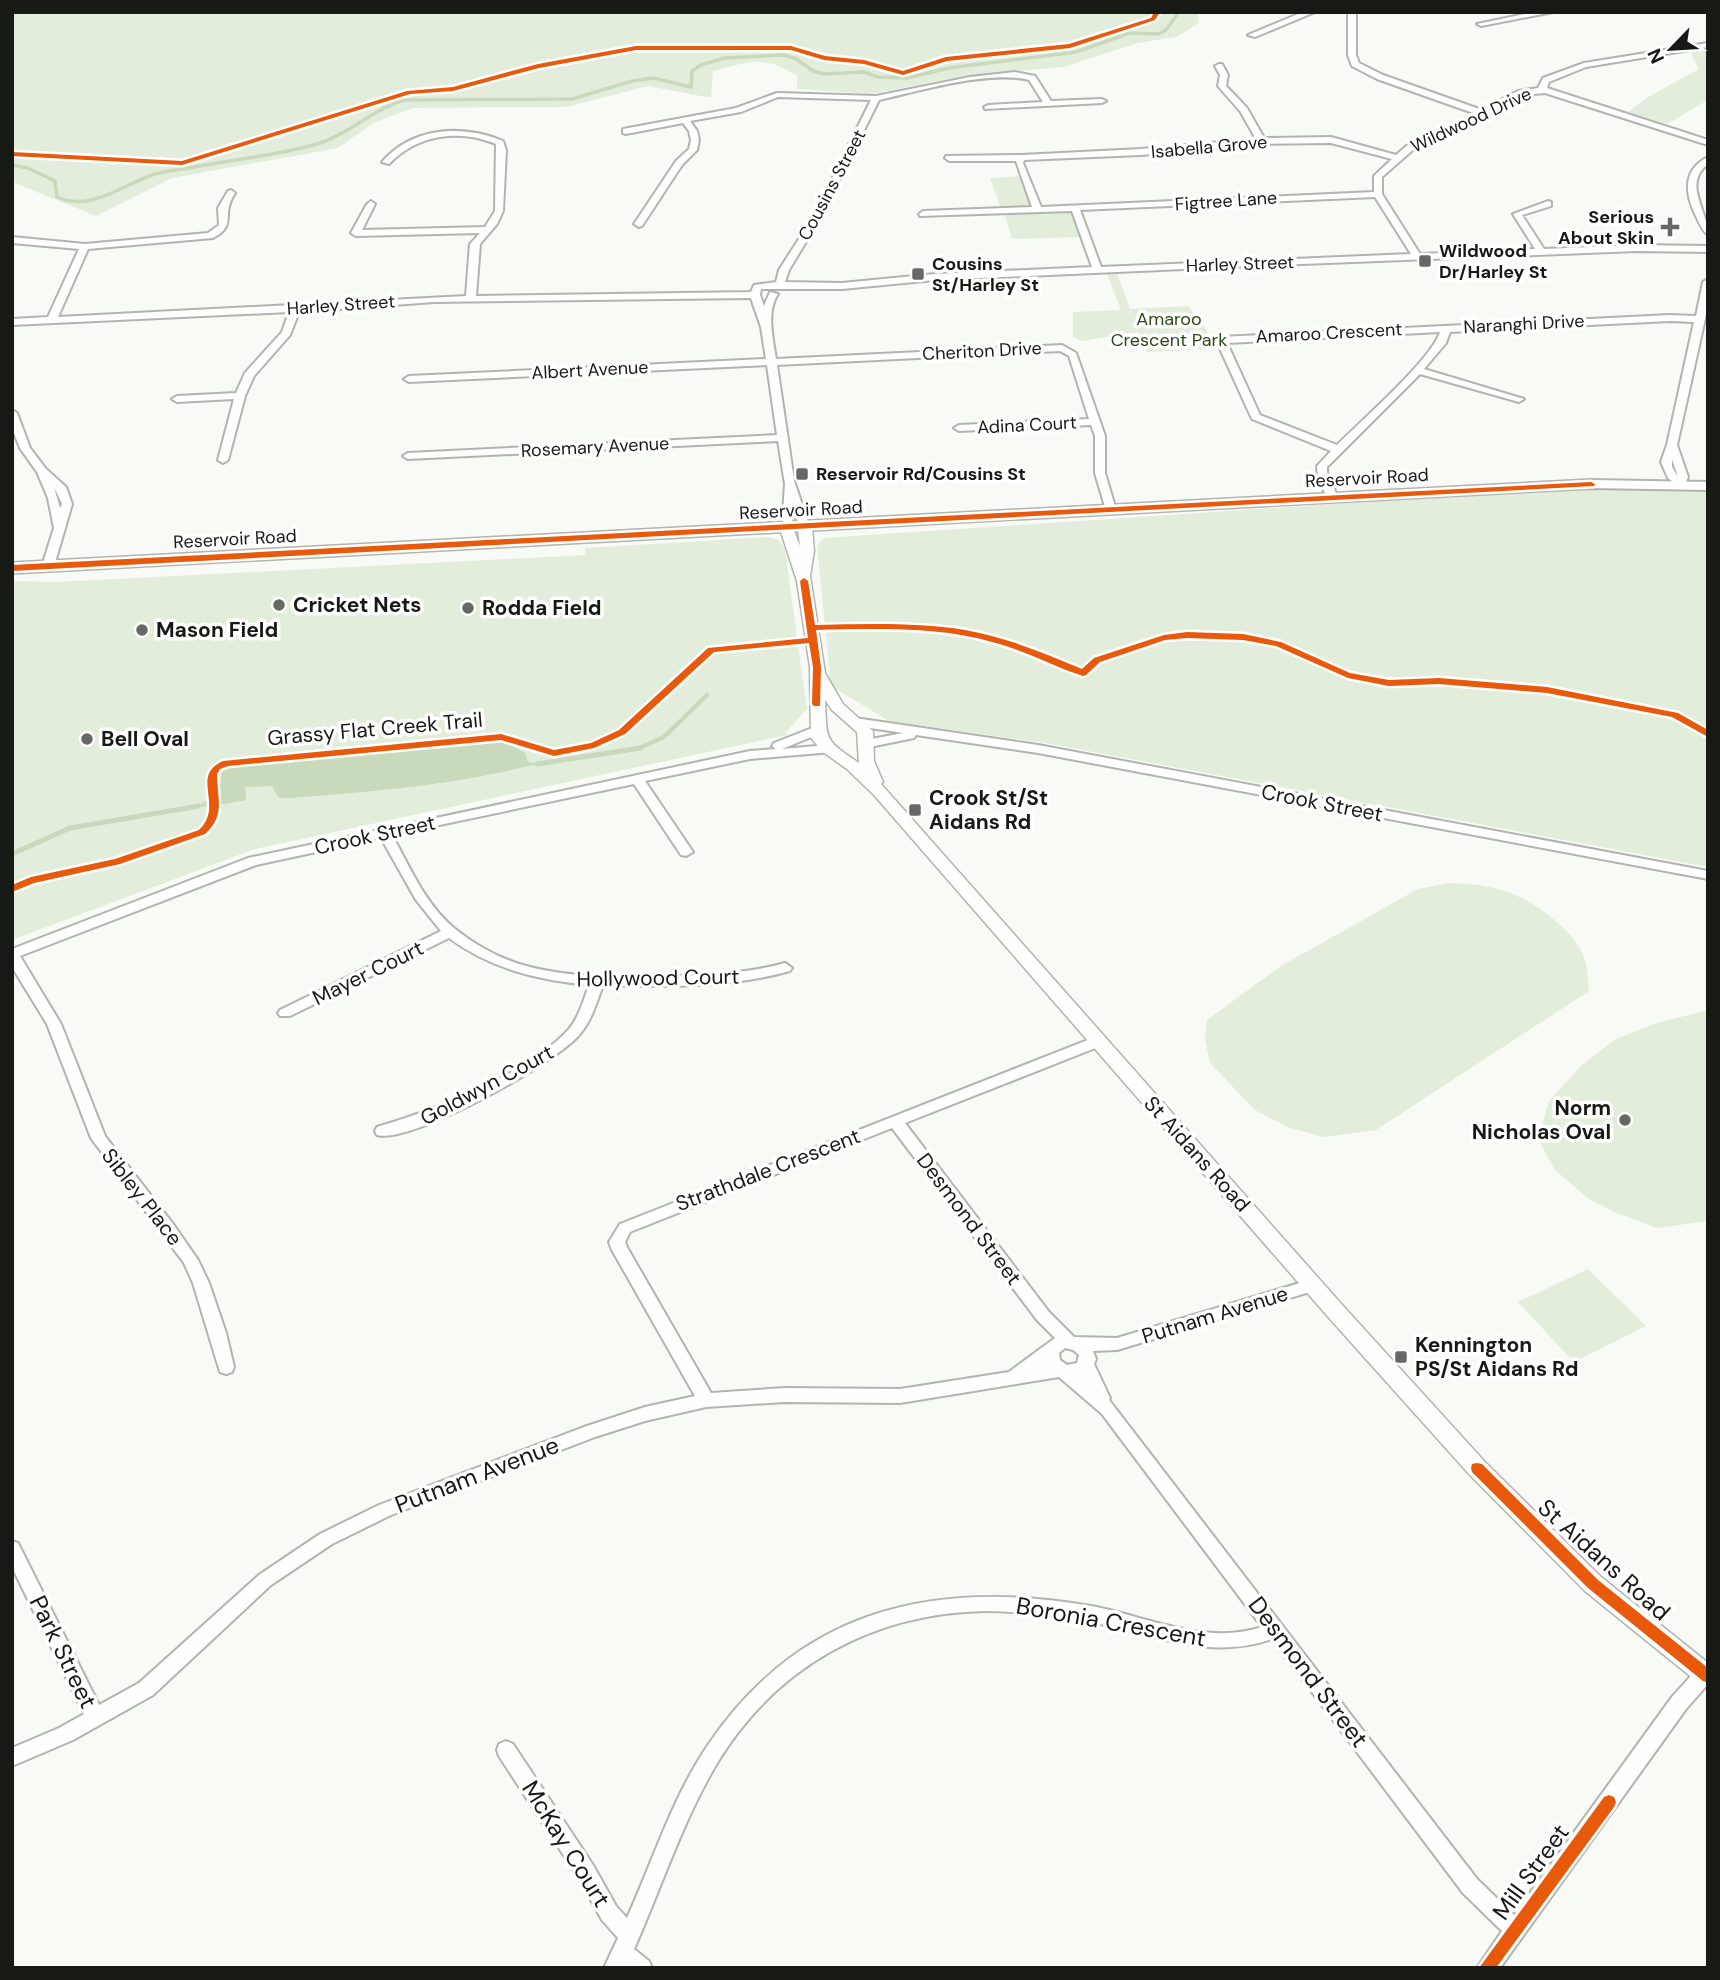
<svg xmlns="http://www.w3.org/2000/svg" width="1720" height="1980" font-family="'DM Sans',sans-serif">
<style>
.green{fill:#e3eddc}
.water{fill:#c8d9bc}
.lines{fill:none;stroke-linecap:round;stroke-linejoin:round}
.stream-far2{stroke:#c8d9bc;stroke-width:3.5}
.stream-far1{stroke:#c8d9bc;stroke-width:4.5}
.stream{stroke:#c8d9bc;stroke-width:5}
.minor-casing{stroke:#b2b4b0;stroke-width:4}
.tertiary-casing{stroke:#b2b4b0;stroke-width:3}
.secondary-casing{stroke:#b2b4b0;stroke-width:4}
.minor{fill:#fefefe;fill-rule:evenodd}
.tertiary{fill:#fefefe;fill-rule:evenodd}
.secondary{fill:#fefefe;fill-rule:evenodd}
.cycleway-casing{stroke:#fff;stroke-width:5}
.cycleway{fill:#e8590c;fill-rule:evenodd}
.poi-dot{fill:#666863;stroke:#fff;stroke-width:2.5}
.labels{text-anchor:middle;stroke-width:7;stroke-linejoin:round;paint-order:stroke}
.far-street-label{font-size:18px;fill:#171915;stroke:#fff}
.far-poi-label{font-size:18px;font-weight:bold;fill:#171915;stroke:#fff;text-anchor:start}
.far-park-label{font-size:18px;fill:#2c4812;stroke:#fff}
.poi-label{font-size:21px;font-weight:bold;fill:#171915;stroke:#fff;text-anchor:start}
.street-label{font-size:21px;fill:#171915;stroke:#fff}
.near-street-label{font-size:24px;fill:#171915;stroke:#fff}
</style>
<rect width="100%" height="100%" fill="#f8fbf5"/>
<g class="green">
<path d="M12,12H1198L1199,23L1176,37L1138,43L1063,67L964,76L870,94L797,89V76C764,54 750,62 713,71L711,98L648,86L566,107L413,108L373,123L338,148L172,178L96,216L12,182Z"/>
<polygon points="1708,48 1708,100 1667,124 1628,112 1648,97 1699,69 1690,51"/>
<polygon points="1024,176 1035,207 1001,208 990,178"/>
<polygon points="1004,212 1070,213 1075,215 1082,237 1012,239"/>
<polygon points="1107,274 1117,274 1130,309 1188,306 1208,332 1202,338 1210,349 1147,352 1139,332 1082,341 1073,337 1073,312 1121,310"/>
<polygon points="1641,487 1708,488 1708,867 1045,743 889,721 831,686 817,545 824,538 1363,502"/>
<polygon points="768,537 779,540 785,550 807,709 786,732 787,735 255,849 12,940 12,581 57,582 585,555 585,548"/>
<path d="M1449,883C1494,884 1525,893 1559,924C1570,934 1583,948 1586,964C1588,973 1588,982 1589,991L1376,1130L1324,1137L1290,1128L1255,1110L1210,1063L1205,1040L1207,1020L1281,966L1418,889Z"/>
<polygon points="1708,1010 1708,1221 1657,1228 1619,1214 1589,1199 1555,1170 1538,1139 1549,1101 1581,1066 1614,1040 1653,1024"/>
<polygon points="1588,1269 1646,1326 1574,1362 1518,1302"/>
</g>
<path class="water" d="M504,741L525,753L528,762L537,764C455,785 371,792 287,798L278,797L272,786L245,787L246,800L207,807L199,806L203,802L218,799L222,772L236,765Z"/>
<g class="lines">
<path class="stream-far2" d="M12,165L28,168L55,181L57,197C90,212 121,186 152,175C163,171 177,170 189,168C229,160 282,155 320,143C351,133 374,108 405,100L572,99L632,81L653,78L691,87L692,71L701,65L724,58L783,55L795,58L813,71L824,74L864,72L878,77L907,78L949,68L1076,52L1130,33L1158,34L1166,30L1179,12"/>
<polyline class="stream-far1" points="637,749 664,737 707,695"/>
<g class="stream">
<polyline points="537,764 641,748"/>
<polyline points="12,854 70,828 199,806"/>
</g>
<defs>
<g id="minor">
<polygon points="1303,12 1315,12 1255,37 1248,35"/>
<path d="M1348,12H1356V55L1359,63L1383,75L1482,110L1518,91L1538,88L1543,78L1584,63L1708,43V47L1586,67L1549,82L1547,88L1708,140V145L1545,93L1523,95L1444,137L1415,148L1382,177V194L1420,254L1535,249L1513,214L1548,201L1551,202V206L1522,215L1544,249L1637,245L1708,246V252L1637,251L1251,266L935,280L842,289H761L760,295L764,306L770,292L778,294C766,312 773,339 776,359L1062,345L1076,353L1105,436V473L1116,510L1111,513L1106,510L1095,473V436L1091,425L959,431L954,428L959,425L1089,419L1069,356L1060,351L777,365L794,481L810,528L805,531L800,528L793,508L792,529L787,532L782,529L785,484L778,441L408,459L403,456L408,453L777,435L767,365L409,382L404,379L409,376L766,359L761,327L751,298L434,302L299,312L290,335L254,376L245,396L228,460L223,463L218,460L234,399L177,402L172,399L177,396L236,393L245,373L282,332L289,312L12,325V319L48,317L79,249L12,243V237L85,244L208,233L219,225L218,208L228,191L231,190L235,193C220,215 238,225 213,238L88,249L58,317L466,296L470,244L480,233L356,236L351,233L367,204L371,201L375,204L362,230L485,227L495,211L496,144C459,129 418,134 389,164L382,162C412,127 462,124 503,141L506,150L503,211L497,224L480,244L476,296L751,292L754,285L776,282L779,270L813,217L871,100L778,97L741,112L690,121L697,131L699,140L697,150L682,165L642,226L639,227L634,224L676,161L689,149L691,140L689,131L683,123L626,134L623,133V129L736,108L777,93L876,96L970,77L1015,72L1035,76L1051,101L1102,99L1106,101L1102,103L985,109L984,107L988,105L1043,102L1029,80C989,70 920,91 879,100L821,217L789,270L785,282L842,283L935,274L1092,267L1072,211L920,216L919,214L923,211L1032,207L1016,161H949L945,158L946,156L1021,155L1141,149L1256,139L1240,111L1218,86L1220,75L1215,66L1219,64H1222L1228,75L1226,86L1247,108L1264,138L1331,137L1396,155L1409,144L1438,133L1476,114L1377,79L1352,66L1348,55ZM1331,143L1392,159L1374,176V192L1041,207L1023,163L1024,160L1141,155L1261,144ZM1375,197L1411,254L1101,267L1080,210Z"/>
<polygon points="1535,12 1553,12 1481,26 1477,24"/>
<path d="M1708,157V164C1682,184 1708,210 1708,235C1702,230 1699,223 1696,216C1685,194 1682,170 1708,157Z"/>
<path d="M1708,279V305L1677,445L1688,477L1684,487L1680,488L1668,478L1661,462L1667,445L1694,322L1670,321L1450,332L1446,343L1424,369L1524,399L1519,402L1420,374L1327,467V472L1338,498L1333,501C1324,497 1317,477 1317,466L1331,451L1252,419L1216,340L1221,337L1670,315L1696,316L1703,282ZM1440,332C1431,360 1360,422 1337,445L1260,415L1227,343ZM1672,459L1678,477L1672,467Z"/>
<path d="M12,410L17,413L30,448L46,469L66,487L72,504L54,566L48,569L42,566L54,528L48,498L37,472L20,448L12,428ZM54,487L62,504L60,508Z"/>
<polygon points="855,718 1038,745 1708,871 1708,879 1038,753 916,735 914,738 865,748 861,747 859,744 861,741 903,733 851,725 849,722"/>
<path d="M817,726L821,727L823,730L821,733L782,749L828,745L832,746L834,749L832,752L750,759L645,781L693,852L686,856L681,855L634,784L392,835C410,867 425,904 454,928C476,946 502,960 530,967C573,978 619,977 663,976C704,975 745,974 785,963L792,968L790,971C730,988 664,987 603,985C597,1001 592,1020 580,1034C558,1062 410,1145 377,1135L375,1131L377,1127C435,1110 527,1075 569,1029C579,1017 584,999 589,985C538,980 491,969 449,938L290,1016H280L278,1013L280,1010L441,931L416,900L381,838L256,865L20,956L61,1024L105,1136L173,1224L198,1260L209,1283L226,1333L234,1367L232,1372L226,1374L220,1372L193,1283L184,1263L91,1138L47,1024L12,967V949L248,858L750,751L776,749L772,746L774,743Z"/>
<path d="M1098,1036L1103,1037L1105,1041L1103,1045L905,1123L1049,1312L1074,1337L1117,1338L1313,1279L1319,1281L1321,1285L1319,1289L1313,1291L1117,1350L1093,1351L1096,1359L1094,1364L1110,1398L1109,1400L1477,1879L1514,1915L1672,1697L1698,1668L1708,1667V1684L1686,1709L1500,1968H1477L1502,1931L1463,1893L1272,1639C1207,1662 1149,1632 1085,1621C1052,1616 1019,1611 985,1611C874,1613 778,1665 719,1760C683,1819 662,1886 634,1949L649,1961L652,1968H604L618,1938L602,1920L579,1879L499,1756L497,1750L499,1744L506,1741L513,1744L593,1865L616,1906L627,1918C653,1861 672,1798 708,1745C801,1608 935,1579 1091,1606C1146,1616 1205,1646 1262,1627L1102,1414L1059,1377L900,1403L785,1402L706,1407L645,1421L595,1437L391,1515L332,1544L271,1585L153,1695L73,1740L12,1766V1748L59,1728L84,1714L12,1567V1541L18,1543L99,1705L139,1683L259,1575L320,1534L379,1505L584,1427L645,1407L695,1396L612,1250L609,1242L620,1224ZM892,1128L1037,1320L1055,1338L1009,1372L900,1389L785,1388L711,1393L628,1249L625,1242L630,1232ZM1065,1348L1073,1350L1079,1355L1077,1363L1067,1365L1060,1360L1059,1353Z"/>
</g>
<path id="tertiary" d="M805,524L812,528L814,551L810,576L825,673L843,704L873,731L874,761L883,782L881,784L1344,1307L1485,1462L1601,1577L1708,1663V1687L1700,1684L1585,1591L1469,1474L1330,1319L874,795L847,769L823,752L811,738L810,667L797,581L780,529L782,526H792L800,546L798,528ZM825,700L832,710L857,732L859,763C824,739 827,742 825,700Z"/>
<polygon id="secondary" points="1591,480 1708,482 1708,490 1591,488 12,573 12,563"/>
</defs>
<use href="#minor" class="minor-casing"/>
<use href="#tertiary" class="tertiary-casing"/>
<use href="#secondary" class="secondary-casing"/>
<use href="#minor" class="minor"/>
<use href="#tertiary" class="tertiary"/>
<use href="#secondary" class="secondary"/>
<defs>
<g id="cycleway">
<polygon points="1154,12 1160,12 1155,20 1070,48 947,61 903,75 864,64 824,60 791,50 636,50 539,68 453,91 410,94 182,165 12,156 12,152 182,161 407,91 453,87 538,64 636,46 791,46 825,56 864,60 903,71 946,57 1069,44 1151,18"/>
<polygon points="1591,482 1595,484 1594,486 12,571 12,565"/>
<path d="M804,578L808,581L815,625C865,624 916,622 965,630C1006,637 1044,653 1082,669L1094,658L1164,635L1187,632L1243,634L1281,642L1350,673L1389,680L1439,678L1547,687L1678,713L1708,730V737L1672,717L1547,693L1439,684L1389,686L1348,678L1276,646L1243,640L1187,638L1165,640L1100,662L1086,675L1083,676C1052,666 1024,650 992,642C936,626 874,629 816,630L821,667L820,706H814L812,704L813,667L809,643L714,652L625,734L594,748L554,756L501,740L228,766L220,769L217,774C217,799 226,815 205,834L120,864L34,883L12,892V885L31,877L115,859L199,830C225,805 189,776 223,761L501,734L554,750L591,743L619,730L708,648L808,638L800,581Z"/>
<polygon points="1477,1463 1482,1464 1598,1580 1708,1668 1708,1683 1703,1681 1588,1588 1472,1472 1471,1468 1472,1464"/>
<polygon points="1609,1795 1614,1797 1616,1802 1614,1807 1496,1968 1479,1968 1604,1797"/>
</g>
</defs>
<use href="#cycleway" class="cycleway-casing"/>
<use href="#cycleway" class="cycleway"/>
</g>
<g class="poi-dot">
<path d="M1666.5 216.5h7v7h7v7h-7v7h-7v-7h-7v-7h7z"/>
<rect x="1418" y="254" width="14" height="14" rx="3.5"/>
<rect x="911" y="267" width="14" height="14" rx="3.5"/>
<rect x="795" y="467" width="14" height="14" rx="3.5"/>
<circle cx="279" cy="605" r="7"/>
<circle cx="468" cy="608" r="7"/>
<circle cx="142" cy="630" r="7"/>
<circle cx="87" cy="739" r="7"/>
<rect x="908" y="803" width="14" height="14" rx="3.5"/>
<circle cx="1625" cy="1120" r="7"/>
<rect x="1394" y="1350" width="14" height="14" rx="3.5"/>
</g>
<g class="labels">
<g class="far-street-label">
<text transform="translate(1471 120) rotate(-25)" y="6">Wildwood Drive</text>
<text transform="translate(1209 147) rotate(-5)" y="6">Isabella Grove</text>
<text transform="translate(832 185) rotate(-62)" y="6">Cousins Street</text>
<text transform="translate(1226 201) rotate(-4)" y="6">Figtree Lane</text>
<text transform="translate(1240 264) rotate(-2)" y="6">Harley Street</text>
<text transform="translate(341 305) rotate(-4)" y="6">Harley Street</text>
<text transform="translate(1524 324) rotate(-3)" y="6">Naranghi Drive</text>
<text transform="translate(1329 333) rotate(-3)" y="6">Amaroo Crescent</text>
<text transform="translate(982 351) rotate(-3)" y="6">Cheriton Drive</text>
<text transform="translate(590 370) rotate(-3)" y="6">Albert Avenue</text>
<text transform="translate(1027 425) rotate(-3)" y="6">Adina Court</text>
<text transform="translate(595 447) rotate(-3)" y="6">Rosemary Avenue</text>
<text transform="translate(1367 478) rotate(-3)" y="6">Reservoir Road</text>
<text transform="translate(801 510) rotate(-3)" y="6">Reservoir Road</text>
<text transform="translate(235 539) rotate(-3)" y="6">Reservoir Road</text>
</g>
<g class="far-poi-label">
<text x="1654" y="223" text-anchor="end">Serious<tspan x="1654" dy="21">About Skin</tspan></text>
<text x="1439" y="257">Wildwood<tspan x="1439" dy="21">Dr/Harley St</tspan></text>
<text x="932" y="270">Cousins<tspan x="932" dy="21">St/Harley St</tspan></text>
<text x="816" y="480">Reservoir Rd/Cousins St</text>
</g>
<g class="far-park-label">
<text x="1169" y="325">Amaroo<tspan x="1169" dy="21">Crescent Park</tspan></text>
</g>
<g class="poi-label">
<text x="293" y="612">Cricket Nets</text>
<text x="482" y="615">Rodda Field</text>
<text x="156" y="637">Mason Field</text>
<text x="101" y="746">Bell Oval</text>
<text x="929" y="805">Crook St/St<tspan x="929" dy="24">Aidans Rd</tspan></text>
<text x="1611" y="1115" text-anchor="end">Norm<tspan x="1611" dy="24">Nicholas Oval</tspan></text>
<text x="1415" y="1352">Kennington<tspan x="1415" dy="24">PS/St Aidans Rd</tspan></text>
</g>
<g class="street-label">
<text transform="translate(375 729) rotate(-5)" y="7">Grassy Flat Creek Trail</text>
<text transform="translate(1322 803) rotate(11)" y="7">Crook Street</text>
<text transform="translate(375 835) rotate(-12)" y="7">Crook Street</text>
<text transform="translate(368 973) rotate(-26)" y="7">Mayer Court</text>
<text transform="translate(658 978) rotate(-1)" y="7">Hollywood Court</text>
<text transform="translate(487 1085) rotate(-28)" y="7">Goldwyn Court</text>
<text transform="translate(1197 1154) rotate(48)" y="7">St Aidans Road</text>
<text transform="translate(768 1170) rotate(-21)" y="7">Strathdale Crescent</text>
<text transform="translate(142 1197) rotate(52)" y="7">Sibley Place</text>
<text transform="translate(969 1219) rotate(53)" y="7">Desmond Street</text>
<text transform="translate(1215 1315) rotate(-17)" y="7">Putnam Avenue</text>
</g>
<g class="near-street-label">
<text transform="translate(477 1475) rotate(-21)" y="8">Putnam Avenue</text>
<text transform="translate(1604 1560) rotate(42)" y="8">St Aidans Road</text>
<text transform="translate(1111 1622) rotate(10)" y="8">Boronia Crescent</text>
<text transform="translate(63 1652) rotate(64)" y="8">Park Street</text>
<text transform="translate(1308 1672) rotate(53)" y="8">Desmond Street</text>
<text transform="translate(566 1844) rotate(58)" y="8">McKay Court</text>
<text transform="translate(1531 1872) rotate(-54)" y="8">Mill Street</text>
</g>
</g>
<rect width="1720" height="1980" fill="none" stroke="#171915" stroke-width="28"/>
<g transform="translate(1671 49) rotate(245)" stroke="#ffffff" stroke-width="5" paint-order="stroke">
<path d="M0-5L12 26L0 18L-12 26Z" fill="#171915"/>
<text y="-10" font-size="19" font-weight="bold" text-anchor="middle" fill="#171915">N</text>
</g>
</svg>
